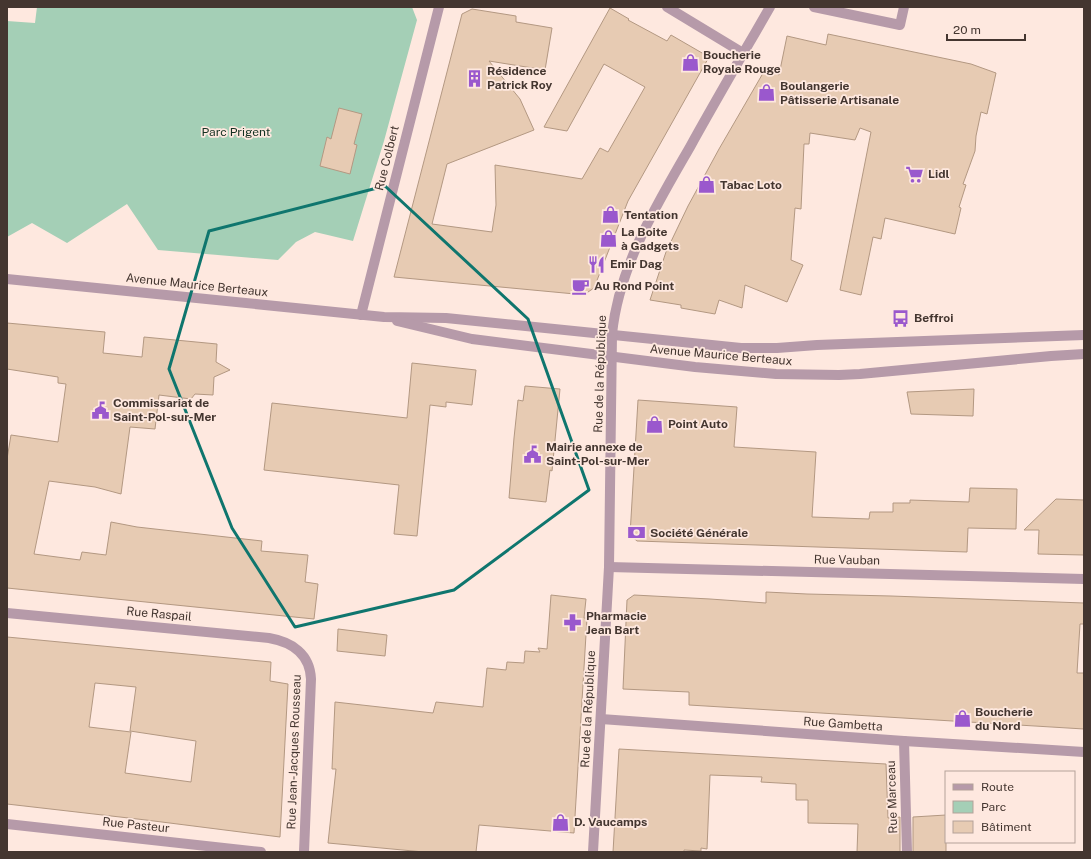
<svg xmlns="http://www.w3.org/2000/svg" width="1091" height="859" font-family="'Public Sans',sans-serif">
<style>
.green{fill:#a4cfb6}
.building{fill:#e7cbb3;stroke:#b39882;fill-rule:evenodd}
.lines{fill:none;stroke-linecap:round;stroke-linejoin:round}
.minor{stroke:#b69aa9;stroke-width:10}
.tertiary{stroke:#b69aa9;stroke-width:10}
.marked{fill:none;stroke:#0f766e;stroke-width:3;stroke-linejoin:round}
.labels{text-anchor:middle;stroke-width:3.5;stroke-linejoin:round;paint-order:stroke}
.poi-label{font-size:12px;font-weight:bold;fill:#443630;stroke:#fee8df;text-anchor:start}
.park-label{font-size:12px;fill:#133121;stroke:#fee8df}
.street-label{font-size:12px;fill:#443630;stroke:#fee8df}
</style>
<rect width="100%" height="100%" fill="#fee8df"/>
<polygon class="green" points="37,7 412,7 417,20 384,141 353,241 315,232 296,242 278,260 158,250 127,204 67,243 32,223 7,237 7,21 35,23"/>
<g class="building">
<polygon points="610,8 629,19 628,20 667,41 671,35 709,57 628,201 594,288 585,294 575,294 394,277 462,14 472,9 516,16 516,22 552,28 545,70 489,61 520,99 534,130 447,164 432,224 492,232 496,205 495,165 582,179 600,148 608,152 645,87 604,64 567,131 544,127"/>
<polygon points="828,34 971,64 996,73 987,114 981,112 976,136 975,151 963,184 966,185 959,207 961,208 955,234 885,218 881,239 873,237 861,295 840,290 871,132 860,128 855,140 810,133 809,144 804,144 801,209 795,208 791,260 803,265 787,302 745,285 742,308 719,300 715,314 681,308 681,305 650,300 666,252 688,206 719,149 766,68 779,75 787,36 826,45"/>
<polygon points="339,108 362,114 354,144 357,145 350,174 320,166 327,137 331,139"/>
<polygon points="7,323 105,332 103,353 142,357 144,337 217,344 216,362 230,370 214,377 213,395 195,394 191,399 159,395 155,429 130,427 121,494 95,487 49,481 34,554 80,560 82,552 106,555 111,522 137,527 262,541 261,551 308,555 305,582 318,584 314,619 7,588 7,459 11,435 58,442 66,384 58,383 58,377 7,369"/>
<polygon points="412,363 476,370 472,405 446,402 446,407 430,405 417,536 394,534 399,485 264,470 272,403 407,418"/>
<polygon points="525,386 560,389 552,471 550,470 546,502 509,498 514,438 518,400 523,401"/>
<polygon points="974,389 973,416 911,414 907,392"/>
<polygon points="638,400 737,407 734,447 816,452 812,517 869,519 870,512 893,512 893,503 910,503 910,500 969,502 970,488 1017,489 1016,529 968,528 967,552 637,541 630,535"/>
<polygon points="1056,499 1084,500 1084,555 1038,554 1039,530 1024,530"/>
<polygon points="766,592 807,594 891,596 1084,603 1084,624 1080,624 1077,673 1084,673 1084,729 689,705 689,692 623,689 627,600 634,595 710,599 766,603"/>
<polygon points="551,595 586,599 584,618 587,618 574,833 479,825 476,852 424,852 328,843 336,769 332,769 335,702 433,713 436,702 483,707 487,668 506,670 507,662 524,663 525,651 540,652 538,648 547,649"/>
<polygon points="338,629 387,635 385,656 337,651"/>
<path d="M7,637L271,662L270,681L288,684L280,837L146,820L7,804ZM95,683L136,687L130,731L196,741L191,782L125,773L131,732L89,727Z"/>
<polygon points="619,749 886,764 888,818 900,817 900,852 857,852 858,824 808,823 808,800 796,800 796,784 761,782 762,777 710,775 707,849 701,848 701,851 684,850 684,852 613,852"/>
<polygon points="946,815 946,852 913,852 913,817"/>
</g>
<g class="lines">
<g class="minor">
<polyline points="667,7 743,53"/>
<polyline points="814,7 900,25 904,7"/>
<polyline points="361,315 439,7"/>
<polyline points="609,567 1084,579"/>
<path d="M7,613L269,638C292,642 310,654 311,679L304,852"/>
<polyline points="601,719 904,741 1084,752"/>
<polyline points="904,741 907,852"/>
<polyline points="7,824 261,852"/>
</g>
<g class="tertiary">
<polyline points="7,279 384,317 446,318 741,348 777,348 817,345 1084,335"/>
<polyline points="397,321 472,339 695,367 776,374 839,375 860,374 1051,356 1084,354"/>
<path d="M593,852L609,567L612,334C619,266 656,206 690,147C716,100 743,54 770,7"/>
</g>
</g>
<path class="marked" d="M385,186L528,319L589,490L454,590L295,627L232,528L169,369L209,231Z"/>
<defs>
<symbol id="shop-bare" viewBox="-9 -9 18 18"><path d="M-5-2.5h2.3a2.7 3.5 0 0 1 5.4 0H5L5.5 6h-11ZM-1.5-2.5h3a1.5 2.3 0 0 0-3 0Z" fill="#9a58cd" stroke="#fee8df" stroke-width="2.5" paint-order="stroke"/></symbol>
<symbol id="building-bare" viewBox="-9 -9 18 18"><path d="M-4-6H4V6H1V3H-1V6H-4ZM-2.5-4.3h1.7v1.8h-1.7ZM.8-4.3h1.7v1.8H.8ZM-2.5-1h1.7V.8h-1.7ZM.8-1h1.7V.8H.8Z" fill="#9a58cd" stroke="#fee8df" stroke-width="2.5" paint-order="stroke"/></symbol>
<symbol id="supermarket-bare" viewBox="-9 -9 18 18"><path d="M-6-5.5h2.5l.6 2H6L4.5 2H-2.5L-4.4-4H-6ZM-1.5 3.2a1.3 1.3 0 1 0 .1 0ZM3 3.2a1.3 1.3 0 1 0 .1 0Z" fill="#9a58cd" stroke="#fee8df" stroke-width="2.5" paint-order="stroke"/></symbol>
<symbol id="restaurant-bare" viewBox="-9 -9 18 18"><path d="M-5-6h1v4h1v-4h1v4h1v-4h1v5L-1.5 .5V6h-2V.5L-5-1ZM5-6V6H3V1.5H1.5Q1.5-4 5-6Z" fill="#9a58cd" stroke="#fee8df" stroke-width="2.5" paint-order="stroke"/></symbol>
<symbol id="cafe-bare" viewBox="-9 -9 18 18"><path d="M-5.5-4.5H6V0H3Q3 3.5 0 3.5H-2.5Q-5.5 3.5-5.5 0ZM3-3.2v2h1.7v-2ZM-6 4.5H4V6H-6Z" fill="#9a58cd" stroke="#fee8df" stroke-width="2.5" paint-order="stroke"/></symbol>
<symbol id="bus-bare" viewBox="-9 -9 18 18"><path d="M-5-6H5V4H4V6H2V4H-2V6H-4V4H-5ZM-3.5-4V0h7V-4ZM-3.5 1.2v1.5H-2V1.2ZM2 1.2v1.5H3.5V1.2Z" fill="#9a58cd" stroke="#fee8df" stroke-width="2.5" paint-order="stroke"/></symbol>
<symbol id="civic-bare" viewBox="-9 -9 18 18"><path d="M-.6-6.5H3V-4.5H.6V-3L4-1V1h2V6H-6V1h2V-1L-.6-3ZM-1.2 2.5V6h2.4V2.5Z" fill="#9a58cd" stroke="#fee8df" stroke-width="2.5" paint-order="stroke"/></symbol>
<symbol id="bank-bare" viewBox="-9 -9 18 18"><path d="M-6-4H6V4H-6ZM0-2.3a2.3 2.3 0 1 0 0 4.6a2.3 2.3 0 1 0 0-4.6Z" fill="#9a58cd" stroke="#fee8df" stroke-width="2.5" paint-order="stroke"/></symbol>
<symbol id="pharmacy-bare" viewBox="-9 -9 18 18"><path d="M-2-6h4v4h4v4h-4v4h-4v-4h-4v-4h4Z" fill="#9a58cd" stroke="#fee8df" stroke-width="2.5" paint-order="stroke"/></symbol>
</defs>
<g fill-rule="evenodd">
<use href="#shop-bare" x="678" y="50" width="25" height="25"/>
<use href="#building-bare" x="462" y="66" width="25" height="25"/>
<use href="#shop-bare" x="754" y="80" width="25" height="25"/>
<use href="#supermarket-bare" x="902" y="162" width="25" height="25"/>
<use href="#shop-bare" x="694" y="172" width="25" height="25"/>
<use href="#shop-bare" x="598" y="202" width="25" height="25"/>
<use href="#shop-bare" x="596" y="226" width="25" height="25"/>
<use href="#restaurant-bare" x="584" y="252" width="25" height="25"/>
<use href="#cafe-bare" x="568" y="274" width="25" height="25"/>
<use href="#bus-bare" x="888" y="306" width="25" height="25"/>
<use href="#civic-bare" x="88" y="398" width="25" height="25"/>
<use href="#shop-bare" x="642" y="412" width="25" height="25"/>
<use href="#civic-bare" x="520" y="442" width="25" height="25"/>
<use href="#bank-bare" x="624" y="520" width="25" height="25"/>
<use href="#pharmacy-bare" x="560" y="610" width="25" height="25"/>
<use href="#shop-bare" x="950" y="706" width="25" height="25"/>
<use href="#shop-bare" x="548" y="810" width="25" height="25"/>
</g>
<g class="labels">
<g class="poi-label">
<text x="703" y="59">Boucherie<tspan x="703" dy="14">Royale Rouge</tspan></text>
<text x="487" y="75">Résidence<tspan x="487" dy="14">Patrick Roy</tspan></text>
<text x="780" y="90">Boulangerie<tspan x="780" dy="14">Pâtisserie Artisanale</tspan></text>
<text x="928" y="178">Lidl</text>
<text x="720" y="189">Tabac Loto</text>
<text x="624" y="219">Tentation</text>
<text x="621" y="236">La Boite<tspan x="621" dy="14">à Gadgets</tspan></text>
<text x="610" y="268">Emir Dag</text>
<text x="594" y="290">Au Rond Point</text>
<text x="914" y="322">Beffroi</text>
<text x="113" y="407">Commissariat de<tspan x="113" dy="14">Saint-Pol-sur-Mer</tspan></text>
<text x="668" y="428">Point Auto</text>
<text x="546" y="451">Mairie annexe de<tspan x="546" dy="14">Saint-Pol-sur-Mer</tspan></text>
<text x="650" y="537">Société Générale</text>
<text x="586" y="620">Pharmacie<tspan x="586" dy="14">Jean Bart</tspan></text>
<text x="975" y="716">Boucherie<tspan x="975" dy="14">du Nord</tspan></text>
<text x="574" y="826">D. Vaucamps</text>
</g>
<g class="park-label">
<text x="236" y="136">Parc Prigent</text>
</g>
<g class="street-label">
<text transform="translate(387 158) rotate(-76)" y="4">Rue Colbert</text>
<text transform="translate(197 285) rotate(6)" y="4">Avenue Maurice Berteaux</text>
<text transform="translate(721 355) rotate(5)" y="4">Avenue Maurice Berteaux</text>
<text transform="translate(600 374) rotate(-88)" y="4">Rue de la République</text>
<text transform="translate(847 560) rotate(1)" y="4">Rue Vauban</text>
<text transform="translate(159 614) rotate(5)" y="4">Rue Raspail</text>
<text transform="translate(588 709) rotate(-87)" y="4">Rue de la République</text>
<text transform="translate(843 724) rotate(4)" y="4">Rue Gambetta</text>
<text transform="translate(294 752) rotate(-88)" y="4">Rue Jean-Jacques Rousseau</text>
<text transform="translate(892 797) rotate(-92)" y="4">Rue Marceau</text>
<text transform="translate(136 825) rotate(6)" y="4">Rue Pasteur</text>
</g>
</g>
<rect width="1091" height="859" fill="none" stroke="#443630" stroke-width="16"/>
<rect x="945" y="771" width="130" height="72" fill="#fee8df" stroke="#b4a199"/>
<rect x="953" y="784" width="20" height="6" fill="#b69aa9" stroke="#b4a199"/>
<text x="981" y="791" font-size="12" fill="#443630">Route</text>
<rect x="953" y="801" width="20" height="12" fill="#a4cfb6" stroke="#b4a199"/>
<text x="981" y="811" font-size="12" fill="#443630">Parc</text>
<rect x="953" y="821" width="20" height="12" fill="#e7cbb3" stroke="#b4a199"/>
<text x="981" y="831" font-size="12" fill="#443630">Bâtiment</text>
<path d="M947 34v6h78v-6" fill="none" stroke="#443630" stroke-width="2"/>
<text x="953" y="34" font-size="12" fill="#443630" stroke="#fee8df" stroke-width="3" paint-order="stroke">20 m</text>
</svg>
